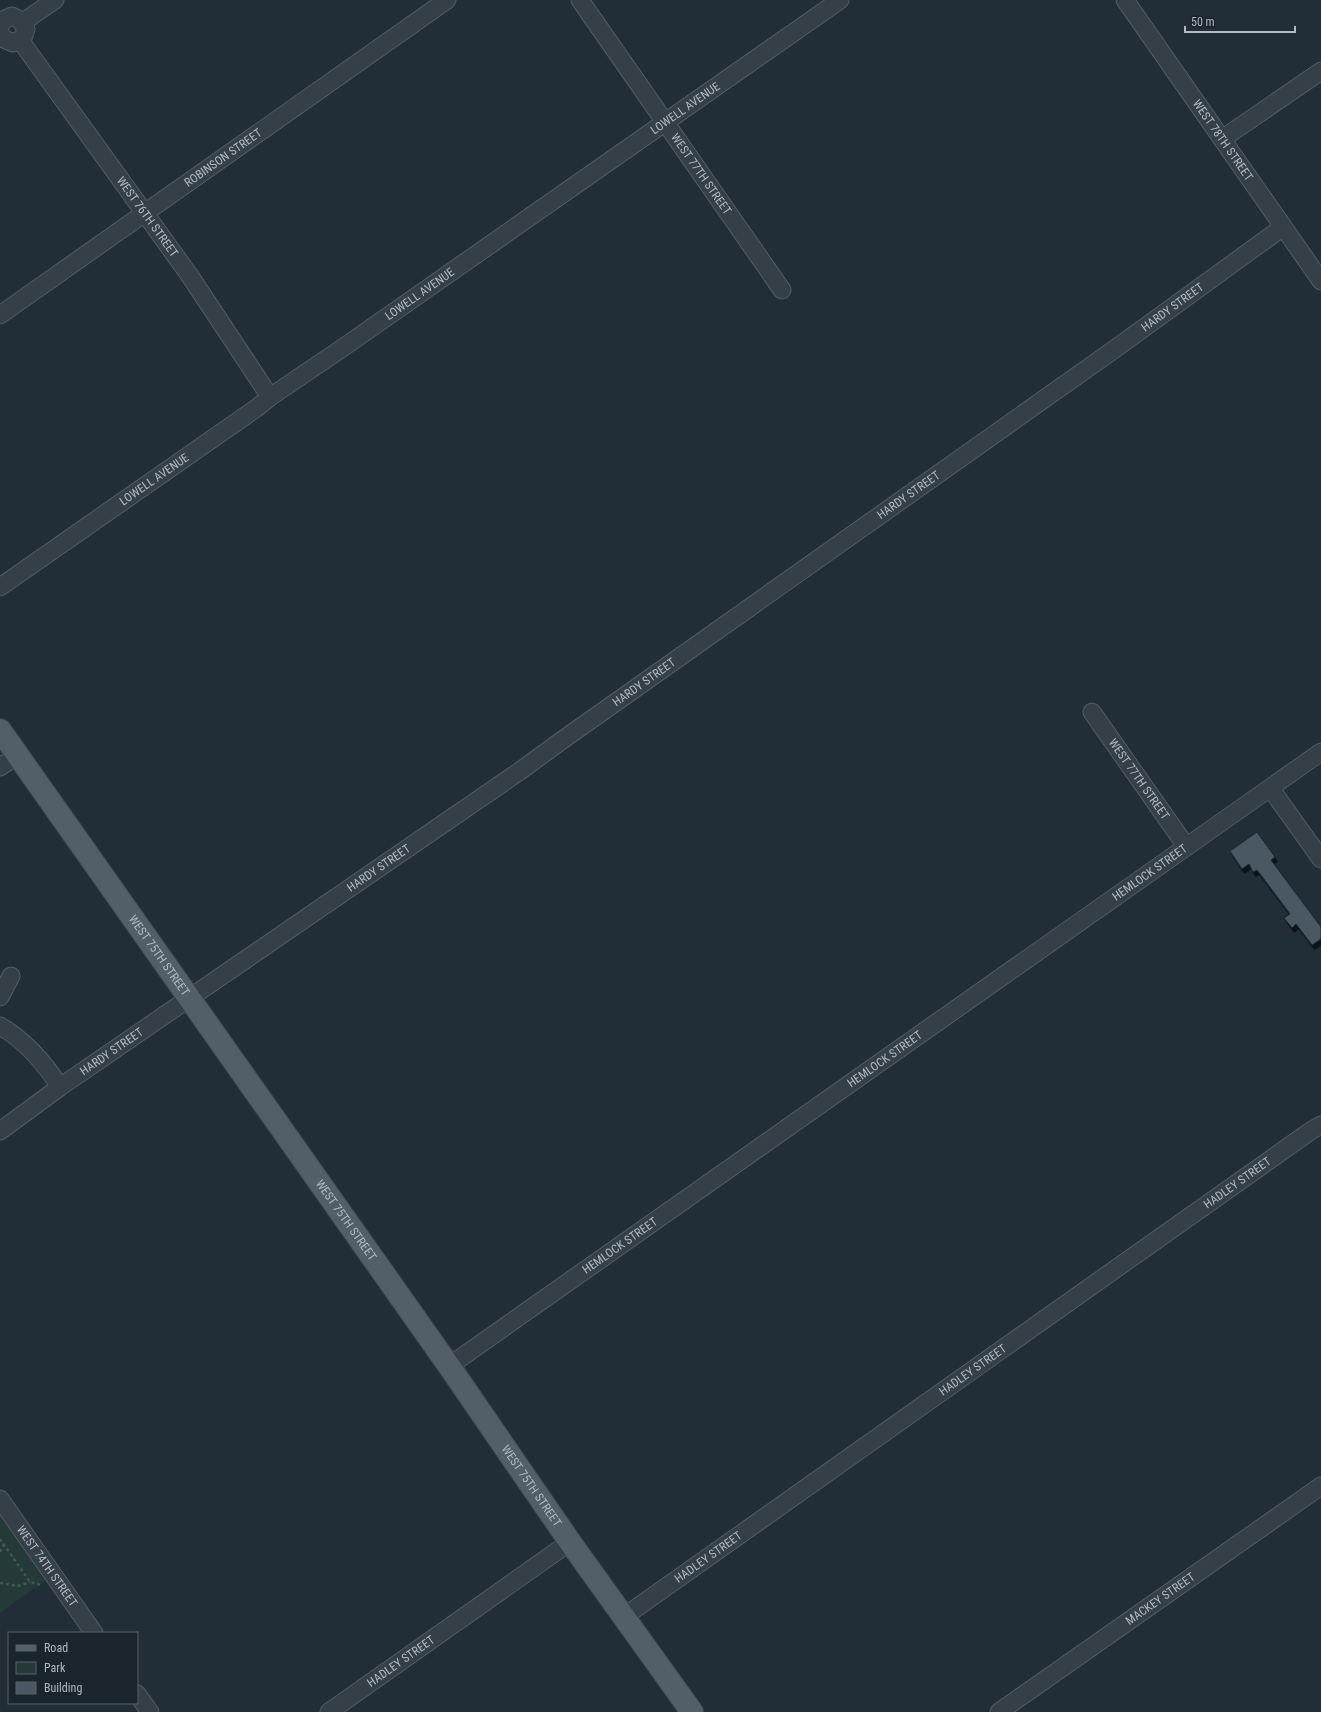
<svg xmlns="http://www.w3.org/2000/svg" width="1321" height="1712" font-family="'Roboto Condensed',sans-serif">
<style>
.green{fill:#243a39}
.building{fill:#495863;stroke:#1c262e;filter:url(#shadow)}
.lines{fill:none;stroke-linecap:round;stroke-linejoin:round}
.minor-casing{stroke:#525d65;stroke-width:19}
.major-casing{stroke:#3e4851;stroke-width:24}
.path{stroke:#435757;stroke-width:2.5;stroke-dasharray:3 3;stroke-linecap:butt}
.minor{stroke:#353f48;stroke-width:17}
.major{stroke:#525e68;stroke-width:22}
.labels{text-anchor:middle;stroke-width:3.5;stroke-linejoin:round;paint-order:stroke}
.street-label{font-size:12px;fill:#afbac4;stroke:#1a242c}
</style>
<defs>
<filter id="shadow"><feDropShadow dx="2.5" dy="4.5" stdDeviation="0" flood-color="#0009"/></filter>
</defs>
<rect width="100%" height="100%" fill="#212d37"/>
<polygon class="green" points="0,1516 46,1580 0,1613"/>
<polygon class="building" points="1257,832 1275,857 1271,860 1321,927 1321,939 1312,945 1296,924 1292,928 1284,918 1290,914 1257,870 1253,872 1249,864 1242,869 1230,851"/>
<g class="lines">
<defs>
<g id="minor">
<path id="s1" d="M580,0L782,290"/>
<path id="s2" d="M1125,0L1321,281"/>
<polyline points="23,22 55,0"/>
<polyline points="0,25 5,19 12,16 20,20 26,29 23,38 13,43 4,39 0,33"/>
<path id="s3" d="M20,40L190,276L270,397"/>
<polyline points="1222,139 1321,71"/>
<path id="s4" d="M0,315L447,0"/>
<path id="s5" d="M0,587L258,407L270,397L341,349L840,0"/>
<path id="s6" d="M1092,712L1186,846"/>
<polyline points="0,767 18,755"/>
<polyline points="1271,789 1321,859"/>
<polyline points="0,997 11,976"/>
<path d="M0,1026C26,1041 44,1062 60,1087"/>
<path id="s7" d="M0,1131L60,1087L520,771L561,741L1112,351L1283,227"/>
<path id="s8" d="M449,1366L1321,752"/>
<path id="s9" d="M0,1499L94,1633"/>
<path id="s10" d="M625,1616L1312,1130L1321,1125"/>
<polyline points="137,1694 150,1712"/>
<path id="s11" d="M329,1712L570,1542"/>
<path id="s12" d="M999,1712L1321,1486"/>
</g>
<g id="major">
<path id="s13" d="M0,730L449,1366L570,1542L692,1712"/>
</g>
</defs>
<use href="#minor" class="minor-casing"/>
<use href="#major" class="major-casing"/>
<g class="path">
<polyline points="0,1539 30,1582 41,1585"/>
<polyline points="0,1552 4,1544"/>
<polyline points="0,1583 18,1586 30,1582"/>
</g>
<use href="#minor" class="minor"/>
<use href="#major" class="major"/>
</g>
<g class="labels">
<g class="street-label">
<text dy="4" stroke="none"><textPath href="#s5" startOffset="836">LOWELL AVENUE</textPath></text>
<text dy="4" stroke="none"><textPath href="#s2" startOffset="171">WEST 78TH STREET</textPath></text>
<text dy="4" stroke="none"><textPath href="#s4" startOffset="273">ROBINSON STREET</textPath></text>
<text dy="4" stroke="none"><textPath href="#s1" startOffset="212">WEST 77TH STREET</textPath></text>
<text dy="4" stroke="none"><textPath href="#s3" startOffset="218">WEST 76TH STREET</textPath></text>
<text dy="4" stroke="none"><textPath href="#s5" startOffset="512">LOWELL AVENUE</textPath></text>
<text dy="4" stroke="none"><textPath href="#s7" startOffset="1433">HARDY STREET</textPath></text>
<text dy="4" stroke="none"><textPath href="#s5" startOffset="188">LOWELL AVENUE</textPath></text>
<text dy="4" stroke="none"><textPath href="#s7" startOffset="1109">HARDY STREET</textPath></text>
<text dy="4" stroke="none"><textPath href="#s7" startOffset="785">HARDY STREET</textPath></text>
<text dy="4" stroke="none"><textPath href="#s6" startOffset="82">WEST 77TH STREET</textPath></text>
<text dy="4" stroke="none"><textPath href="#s7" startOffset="461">HARDY STREET</textPath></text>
<text dy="4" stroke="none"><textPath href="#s8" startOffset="857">HEMLOCK STREET</textPath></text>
<text dy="4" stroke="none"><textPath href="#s13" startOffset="276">WEST 75TH STREET</textPath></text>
<text dy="4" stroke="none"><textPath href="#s7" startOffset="137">HARDY STREET</textPath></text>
<text dy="4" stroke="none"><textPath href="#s8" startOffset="533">HEMLOCK STREET</textPath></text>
<text dy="4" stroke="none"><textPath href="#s10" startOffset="750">HADLEY STREET</textPath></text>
<text dy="4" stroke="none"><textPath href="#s13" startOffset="600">WEST 75TH STREET</textPath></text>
<text dy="4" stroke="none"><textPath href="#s8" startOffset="209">HEMLOCK STREET</textPath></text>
<text dy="4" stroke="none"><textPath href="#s10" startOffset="426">HADLEY STREET</textPath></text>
<text dy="4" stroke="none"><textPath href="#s13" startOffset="924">WEST 75TH STREET</textPath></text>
<text dy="4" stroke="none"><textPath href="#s10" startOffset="102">HADLEY STREET</textPath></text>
<text dy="4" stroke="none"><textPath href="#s9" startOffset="82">WEST 74TH STREET</textPath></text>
<text dy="4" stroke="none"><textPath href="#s12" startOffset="197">MACKEY STREET</textPath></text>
<text dy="4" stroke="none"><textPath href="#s11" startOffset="88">HADLEY STREET</textPath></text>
</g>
</g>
<rect x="8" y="1632" width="130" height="72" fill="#1a242c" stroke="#566069"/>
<rect x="16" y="1645" width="20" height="6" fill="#525e68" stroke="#566069"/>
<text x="44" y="1652" font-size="12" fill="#afbac4">Road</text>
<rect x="16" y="1662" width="20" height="12" fill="#243a39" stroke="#566069"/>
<text x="44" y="1672" font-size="12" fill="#afbac4">Park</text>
<rect x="16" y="1682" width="20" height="12" fill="#495863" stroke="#566069"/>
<text x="44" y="1692" font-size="12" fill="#afbac4">Building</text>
<path d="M1185 26v6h110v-6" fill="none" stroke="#afbac4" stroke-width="2"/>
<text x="1191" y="26" font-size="12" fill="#afbac4" stroke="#1a242c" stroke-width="3" paint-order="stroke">50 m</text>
</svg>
